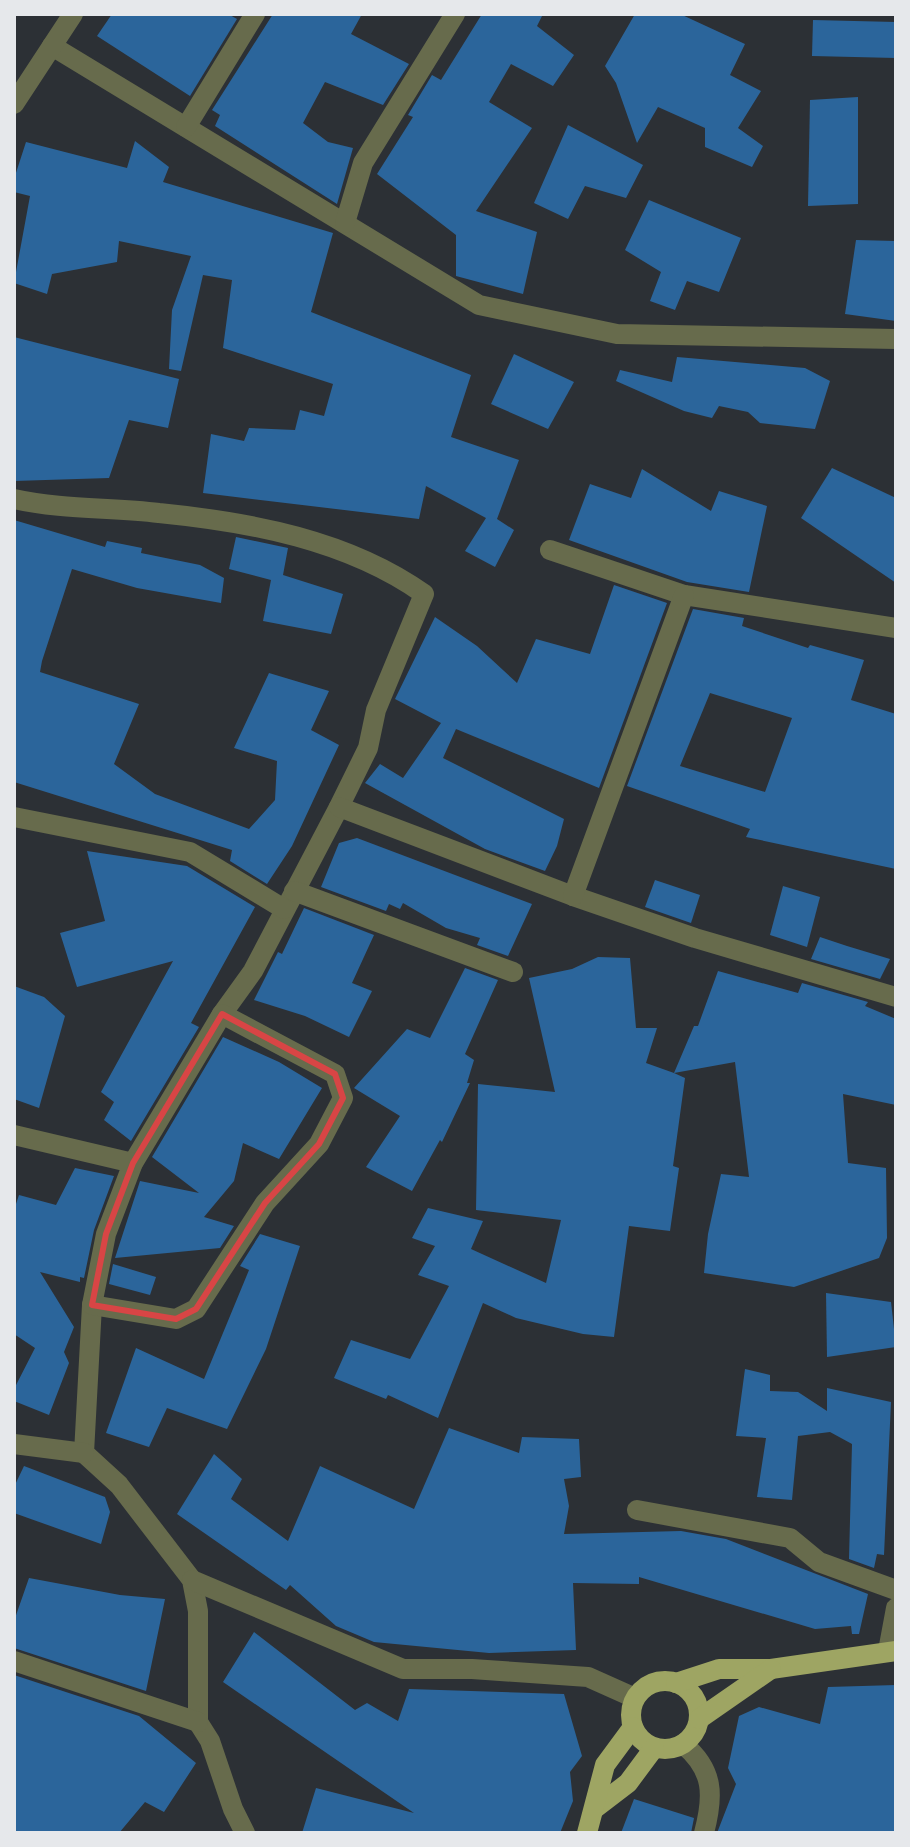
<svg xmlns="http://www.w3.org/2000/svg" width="910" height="1847" font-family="'Roboto Serif',serif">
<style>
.building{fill:#2b659b;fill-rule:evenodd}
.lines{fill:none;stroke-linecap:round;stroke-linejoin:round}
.minor{stroke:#676b4c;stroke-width:20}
.major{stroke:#9ea563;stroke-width:20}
.marked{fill:none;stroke:#d84545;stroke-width:6;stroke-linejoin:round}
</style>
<rect width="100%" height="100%" fill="#2c3035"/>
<g class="building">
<polygon points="112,14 228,14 237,19 190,96 97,36"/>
<polygon points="273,14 362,14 351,34 409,64 383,105 325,82 303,123 328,142 353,148 337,204 215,126 220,115 212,110"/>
<polygon points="482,14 543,14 537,26 574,55 553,86 511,64 489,102 532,128 476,211 537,232 523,294 456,276 456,235 377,174 413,117 408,115 432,75 441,80"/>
<polygon points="635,14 680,14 745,44 730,75 761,91 738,128 763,146 752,167 705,147 705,128 658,107 637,143 616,83 605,66"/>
<polygon points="813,20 896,22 896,58 812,56"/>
<polygon points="858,97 858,204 808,206 810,100"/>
<polygon points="568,125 643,165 626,198 585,186 568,219 534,203"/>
<polygon points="135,141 169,167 163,182 333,233 311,312 471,375 451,437 519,460 497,519 514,530 495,567 465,551 486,518 426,486 419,519 203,493 211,434 244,441 249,428 295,430 300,410 324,416 333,384 223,348 232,280 203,275 181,371 169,369 172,310 191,256 119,241 117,262 52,274 47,294 14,283 30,196 14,192 14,179 26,142 127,168"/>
<polygon points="649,200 741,238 719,292 687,281 675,310 650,301 661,272 625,250"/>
<polygon points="856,240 896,241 896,321 845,314"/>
<polygon points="14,337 179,379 168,428 129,420 109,478 14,481"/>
<polygon points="514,354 574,382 548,429 491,404"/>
<polygon points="677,357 805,368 830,381 815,429 760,423 748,412 719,406 712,418 684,411 616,381 620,370 672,382"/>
<polygon points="832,468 896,498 896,583 801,518"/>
<polygon points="642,469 711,511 719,491 767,506 749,592 687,582 569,540 590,484 631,498"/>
<polygon points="14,520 105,547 107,541 142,548 141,553 200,565 224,578 221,603 137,588 72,569 42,661 40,672 139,704 114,764 155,794 249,829 275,800 277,761 234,748 269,673 329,691 311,730 339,745 292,846 267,884 230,861 232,850 14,782"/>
<polygon points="236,537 288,548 283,575 343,594 331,634 263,621 271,580 229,569"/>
<polygon points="614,585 667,603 599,788 456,729 443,758 564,819 557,846 545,871 485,849 365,783 380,764 403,778 441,723 395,699 435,617 477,646 517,683 536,639 590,654"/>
<path d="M693,609L744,618L742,626L808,648L810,645L864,660L851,700L896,714V869L746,837L750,829L627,786ZM710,693L792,718L765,792L680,766Z"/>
<polygon points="357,838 532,904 508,956 477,945 480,938 446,928 403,903 400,909 389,904 386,911 321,887 339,843"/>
<polygon points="87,851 187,866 255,907 191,1023 199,1027 131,1141 104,1120 114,1102 101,1092 173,961 77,987 60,933 105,921"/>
<polygon points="655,880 700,895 691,923 645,907"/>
<polygon points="783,886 820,897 807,947 770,935"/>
<polygon points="304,908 374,935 352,983 372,991 349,1037 305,1016 254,1000 278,952 282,954"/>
<polygon points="820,937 847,946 890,959 880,979 811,959"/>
<polygon points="598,957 630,958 636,1028 657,1028 646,1063 674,1073 694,1026 698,1026 718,971 798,993 802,983 868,1002 865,1006 896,1019 896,1105 843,1094 848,1163 886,1168 887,1238 879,1258 794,1287 704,1273 708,1234 721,1174 749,1177 735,1062 674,1073 685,1078 673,1166 679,1168 670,1231 629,1226 614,1337 583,1334 516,1318 483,1303 438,1418 388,1395 386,1399 334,1378 351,1340 410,1359 449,1286 418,1275 435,1246 412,1238 428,1208 483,1221 471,1249 546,1283 561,1220 476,1210 478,1084 555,1092 529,978 572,969"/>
<polygon points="465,968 498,980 465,1054 474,1060 467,1083 470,1083 442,1142 440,1140 412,1191 366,1167 400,1116 354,1088 407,1029 430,1038"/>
<polygon points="14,986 44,997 65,1016 39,1108 14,1099"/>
<polygon points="223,1037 279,1062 322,1088 279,1159 243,1143 234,1181 204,1217 234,1226 220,1248 115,1258 140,1181 199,1193 152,1157"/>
<polygon points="75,1168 114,1176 94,1230 84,1278 80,1277 80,1282 40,1272 74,1327 64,1352 69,1363 49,1415 14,1401 14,1389 35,1348 14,1334 14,1210 19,1195 56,1205"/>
<polygon points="260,1234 300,1246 266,1349 227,1429 167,1408 149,1447 106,1433 136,1348 204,1379 249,1270 240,1266"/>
<polygon points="113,1264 156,1277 150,1295 109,1284"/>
<polygon points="826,1293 891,1302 896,1347 827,1357"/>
<polygon points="745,1369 770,1375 770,1391 798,1392 827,1411 827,1388 891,1402 884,1555 877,1554 874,1568 849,1559 852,1444 830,1432 798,1436 792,1500 757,1497 766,1438 736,1436"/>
<polygon points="449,1428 519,1453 522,1437 579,1439 581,1477 564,1479 569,1506 564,1534 681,1531 726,1539 868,1594 859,1634 852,1634 851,1626 815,1629 639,1577 639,1584 573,1583 576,1650 489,1653 374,1642 336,1626 290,1585 286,1590 177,1514 214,1454 242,1479 231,1499 288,1541 320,1466 414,1509"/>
<polygon points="24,1466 105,1497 110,1512 101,1544 14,1513 14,1487"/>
<polygon points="29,1578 120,1595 165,1599 146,1691 14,1648 14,1621"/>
<polygon points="254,1632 355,1710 367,1703 398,1721 409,1689 564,1694 582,1756 570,1772 573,1801 560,1833 302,1833 316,1788 414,1813 223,1682"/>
<polygon points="14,1675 139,1716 196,1763 164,1812 145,1802 119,1833 14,1833"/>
<polygon points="896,1685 896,1833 717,1833 736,1784 728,1768 739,1716 759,1707 820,1724 828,1687"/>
<polygon points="634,1799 694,1818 691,1833 621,1833"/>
</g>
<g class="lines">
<g class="minor">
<polyline points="52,46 479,305 617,334 896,339"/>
<polyline points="14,104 73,14"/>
<polyline points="186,127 255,14"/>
<polyline points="345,223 363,163 455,14"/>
<path d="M14,499C63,510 111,507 159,513C250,522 348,540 424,594L376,710L368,748L339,807L253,971L222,1014L133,1163L106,1234L92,1305L84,1453L119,1485L192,1580L198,1611V1722L210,1741L233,1809L245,1833"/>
<polyline points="550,550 684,595 896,628"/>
<polyline points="339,807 573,896 695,938 896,997"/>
<polyline points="14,817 190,852 284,909"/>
<polyline points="294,891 513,972"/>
<polyline points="573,896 684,595"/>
<polyline points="14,1135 133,1163"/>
<polyline points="92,1305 176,1319 196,1309 265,1203 319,1144 343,1098 335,1074 222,1014"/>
<polyline points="14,1444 84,1453"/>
<polyline points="637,1510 790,1538 819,1562 896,1590"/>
<polyline points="192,1580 403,1669 472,1669 588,1677 635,1698"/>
<polyline points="888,1651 896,1608"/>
<polyline points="14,1661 198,1722"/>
<path d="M683,1744C714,1770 714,1795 704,1833"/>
</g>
<g class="major">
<circle cx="665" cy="1715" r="34"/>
<polyline points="676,1683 719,1669 771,1669 896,1651"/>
<polyline points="699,1719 771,1669"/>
<polyline points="594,1809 628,1783 654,1748"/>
<polyline points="587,1833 605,1765 633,1727"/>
</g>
</g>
<path class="marked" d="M222,1014L335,1074L343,1098L319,1144L265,1203L196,1309L176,1319L92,1305L106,1234L133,1163Z"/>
<rect width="910" height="1847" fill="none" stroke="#e6e8eb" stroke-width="32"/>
</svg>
